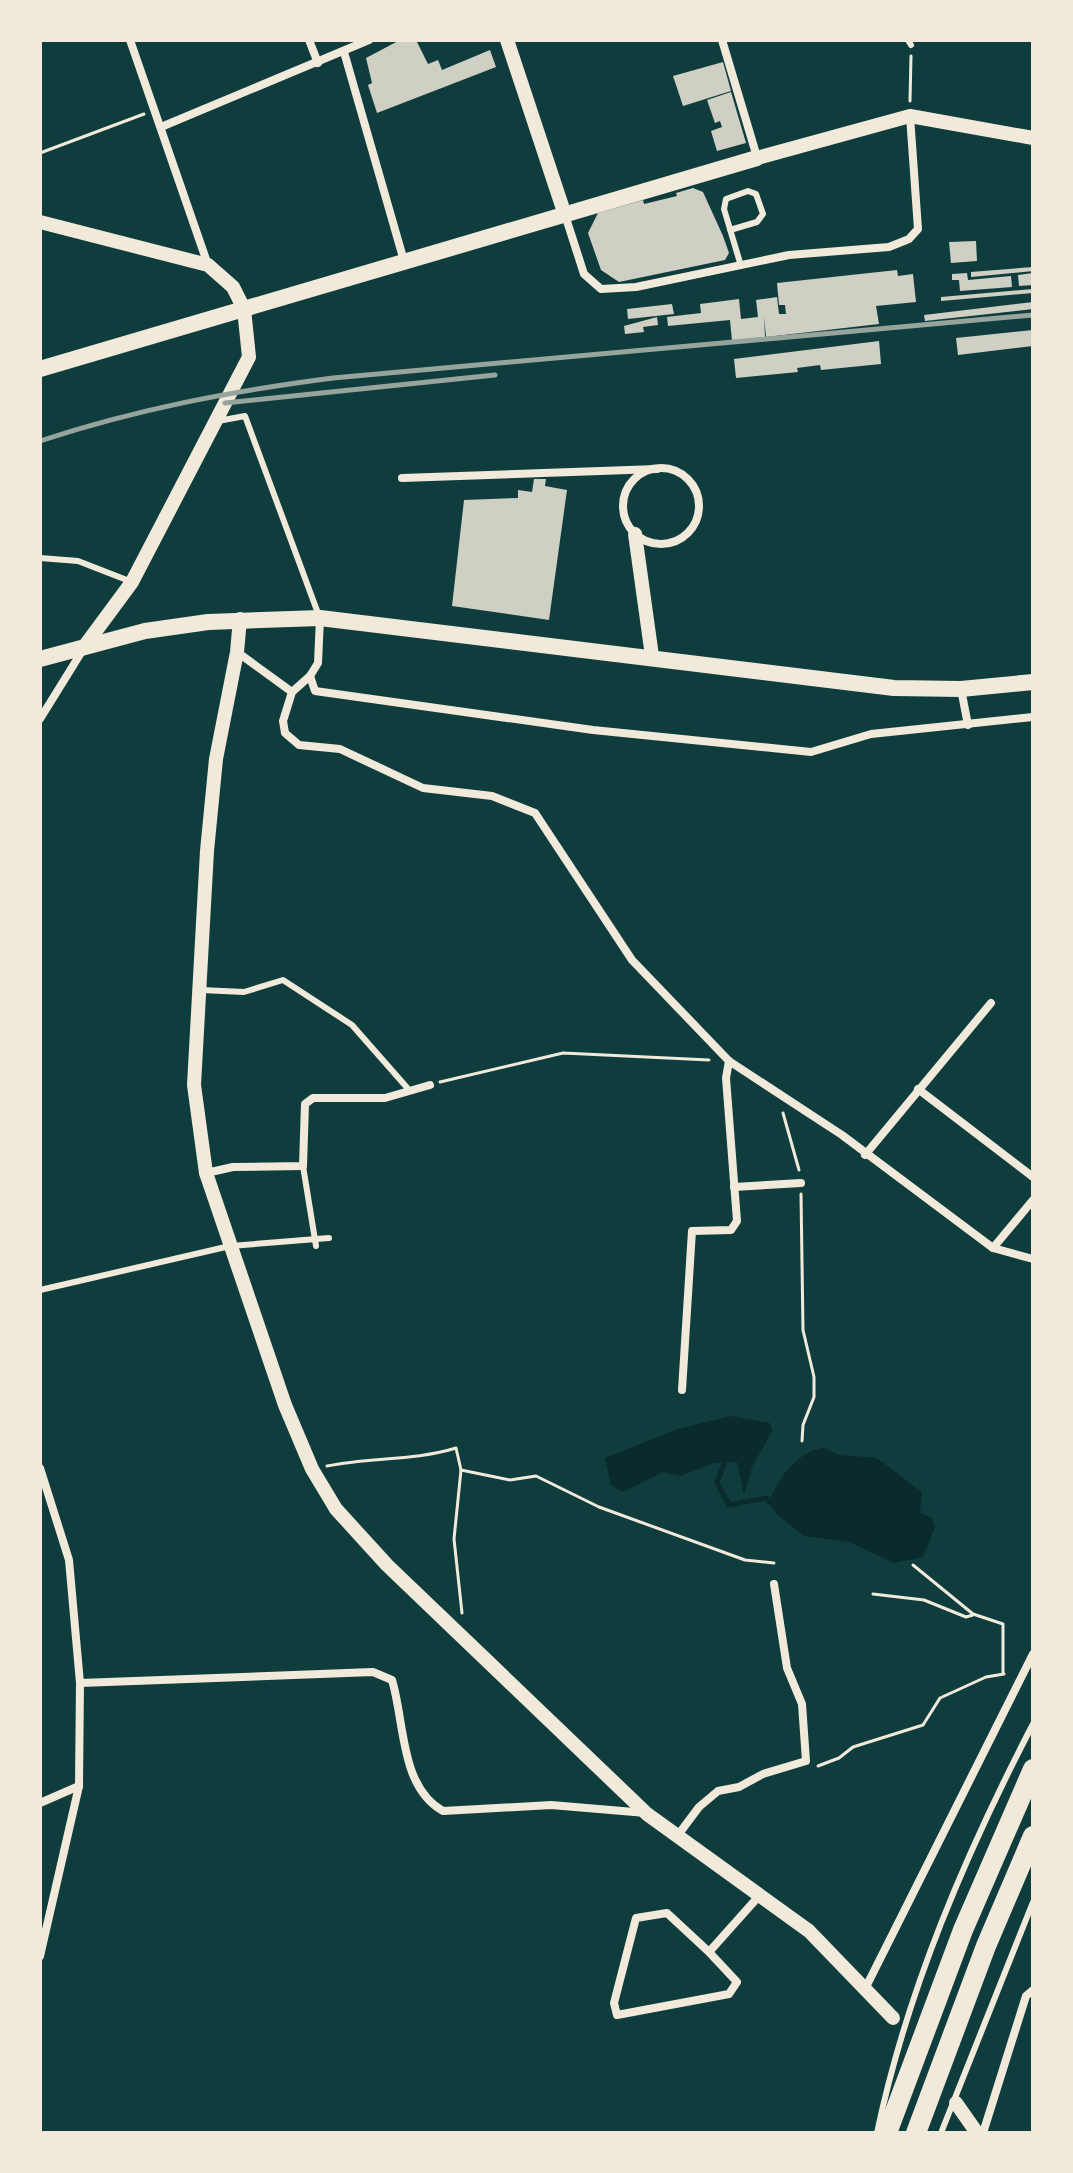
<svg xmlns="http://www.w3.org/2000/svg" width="1073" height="2173" font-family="Raleway,sans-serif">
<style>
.water{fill:#0a2a2b}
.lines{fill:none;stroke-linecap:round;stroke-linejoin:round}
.stream{stroke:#0a2a2b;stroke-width:5}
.building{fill:#cfcfc3}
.path{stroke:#f1e9da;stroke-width:3}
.service{stroke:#f1e9da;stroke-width:6}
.minor{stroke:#f1e9da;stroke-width:8}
.tertiary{stroke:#f1e9da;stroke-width:14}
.secondary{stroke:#f1e9da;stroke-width:16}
.motorway{stroke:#f1e9da;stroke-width:20}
.rail{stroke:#97a49c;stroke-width:5}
</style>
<rect width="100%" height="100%" fill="#0f3d3e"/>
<g class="water">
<polygon points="731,1416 770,1423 772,1431 752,1467 744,1495 737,1462 714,1463 681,1476 663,1472 623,1492 611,1485 605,1458 678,1429"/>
<path d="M824,1448L839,1455L877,1458L922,1492L920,1513L932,1518L935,1527L923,1557L894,1563L849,1542L804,1536L775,1513L769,1502C777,1480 798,1450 824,1448Z"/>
</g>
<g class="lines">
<polyline class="stream" points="725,1461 717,1483 729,1505 767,1498 769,1502"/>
</g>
<g class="building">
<polygon points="400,40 416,40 428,64 438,60 442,70 490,50 496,67 377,113 368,85 372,83 366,58"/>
<polygon points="723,62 731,91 683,106 673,76"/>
<polygon points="731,92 746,143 717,151 711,131 722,127 720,121 715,123 707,100"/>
<polygon points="693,188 703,192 723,236 729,253 725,260 619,282 601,270 588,233 598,213 643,200 644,204 677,196 676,193"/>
<polygon points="976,241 977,261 951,263 949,242"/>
<polygon points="1033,267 1033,271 971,277 971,272"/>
<polygon points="897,270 898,276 913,274 916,302 876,306 879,324 766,337 764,316 765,337 732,341 730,320 668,326 667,317 701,313 700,304 739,299 741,319 758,317 756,300 777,297 779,314 786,314 785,305 779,305 777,283"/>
<polygon points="967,273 968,280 1011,276 1012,287 960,291 959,280 952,280 952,274"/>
<polygon points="1033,273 1033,285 1019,286 1018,275"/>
<polygon points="1033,289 1033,293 941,301 941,297"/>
<polygon points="1033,302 1033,309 925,321 924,315"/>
<polygon points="672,304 674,314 628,319 627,309"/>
<polygon points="657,317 658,325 643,327 644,332 625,334 624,326"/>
<polygon points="1033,330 1033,346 958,355 956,338"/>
<polygon points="879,341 881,364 821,370 820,365 797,368 798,372 736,378 734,359"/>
<polygon points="534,479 546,479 545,486 567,490 549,620 452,606 464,500 518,498 518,490 532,492"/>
</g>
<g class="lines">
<g class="path">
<polyline points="910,101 911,56"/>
<polyline points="40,153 144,114"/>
<polyline points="440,1082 563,1053 709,1060"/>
<polyline points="783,1113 799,1170"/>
<polyline points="801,1194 803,1330 814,1377 814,1397 803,1425 802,1441"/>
<path d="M327,1466C370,1457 414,1461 456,1448L461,1470L454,1539L462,1613"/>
<polyline points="461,1470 510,1480 536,1476 599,1507 745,1560 774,1563"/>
<polyline points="913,1565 973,1614 1003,1624 1003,1673"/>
<polyline points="873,1594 924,1600 966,1617 973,1615"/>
<polyline points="818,1766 839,1758 853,1747 923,1725 940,1698 986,1677 1004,1674"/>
</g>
<g class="service">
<polyline points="908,40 911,45"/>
<polyline points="730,230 757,222 763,214 756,194 748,191 726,199 724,209 741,266"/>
<polyline points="218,421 245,416 319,616"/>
<polyline points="40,558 78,561 132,582"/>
<polyline points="201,990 244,992 283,980 352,1025 410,1091"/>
<polyline points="303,1166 316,1246"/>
<polyline points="40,1290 230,1246 329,1238"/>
<path d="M877,2133C907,1990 966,1853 1033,1724"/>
<polyline points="941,2133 1033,1902"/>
</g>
<g class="minor">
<polyline points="130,40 208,265"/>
<polyline points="309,40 318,63"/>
<polyline points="722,40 757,157"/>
<polyline points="344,52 404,261"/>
<polyline points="161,127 369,40"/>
<polyline points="565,215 584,274 601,289 636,287 789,255 889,247 909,239 918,229 910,116"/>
<circle cx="661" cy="506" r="38"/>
<polyline points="402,478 657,469"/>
<polyline points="237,652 292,692"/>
<polyline points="310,676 318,663 320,618"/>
<polyline points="961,689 968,725"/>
<polyline points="1033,717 871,734 811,752 593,730 315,691 310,676 292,692 283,721 285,733 299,745 340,749 423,788 492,796 535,813 632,960 729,1061 842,1135 993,1248 1033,1259"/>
<polyline points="40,719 84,648"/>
<polyline points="918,1089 1033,1177"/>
<polyline points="865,1155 991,1003"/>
<polyline points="206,1173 233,1167 303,1166 305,1104 313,1098 385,1098 430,1085"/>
<polyline points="734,1187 801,1183"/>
<polyline points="993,1248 1033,1200"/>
<polyline points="682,1390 692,1231 731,1230 737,1221 726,1078 729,1061"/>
<polyline points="40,1468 69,1560 80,1683 79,1786 40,1956"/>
<path d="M80,1683L373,1672L392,1680C405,1723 400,1787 443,1811L551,1805L646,1813"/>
<polyline points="40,1803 79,1786"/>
<polyline points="678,1835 699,1807 718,1791 739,1787 763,1774 806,1761 802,1704 787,1668 774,1584"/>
<polyline points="709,1952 667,1913 636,1918 614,2003 617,2015 729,1994 737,1982 709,1952 759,1896"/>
<polyline points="866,1987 1033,1654"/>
<polyline points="983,2133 1026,1996 1033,1990"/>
</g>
<g class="tertiary">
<polyline points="507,40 565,215"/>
<polyline points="757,158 910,116 1033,138"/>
<polyline points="40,222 208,265 233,287 244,309 249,357 132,582 84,647"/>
<polyline points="635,534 652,656"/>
<polyline points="240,619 237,652 216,759 207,851 194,1085 206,1173 285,1405 312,1469 336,1509 387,1565 647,1814 809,1931 893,2018"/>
<polyline points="956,2103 977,2133"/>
</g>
<g class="secondary">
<polyline points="40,369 757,158"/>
<polyline points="40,659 145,631 208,622 320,618 894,688 961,689 1033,682"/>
</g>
<g class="motorway">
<polyline points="887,2133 963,1930 1033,1769"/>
<polyline points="916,2133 986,1946 1033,1836"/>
</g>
<g class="rail">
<polyline points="225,403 495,375"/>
<path d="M40,441C137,409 232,391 333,378L1033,315"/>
</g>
</g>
<rect width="1073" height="2173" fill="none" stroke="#f1e9da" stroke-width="84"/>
</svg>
